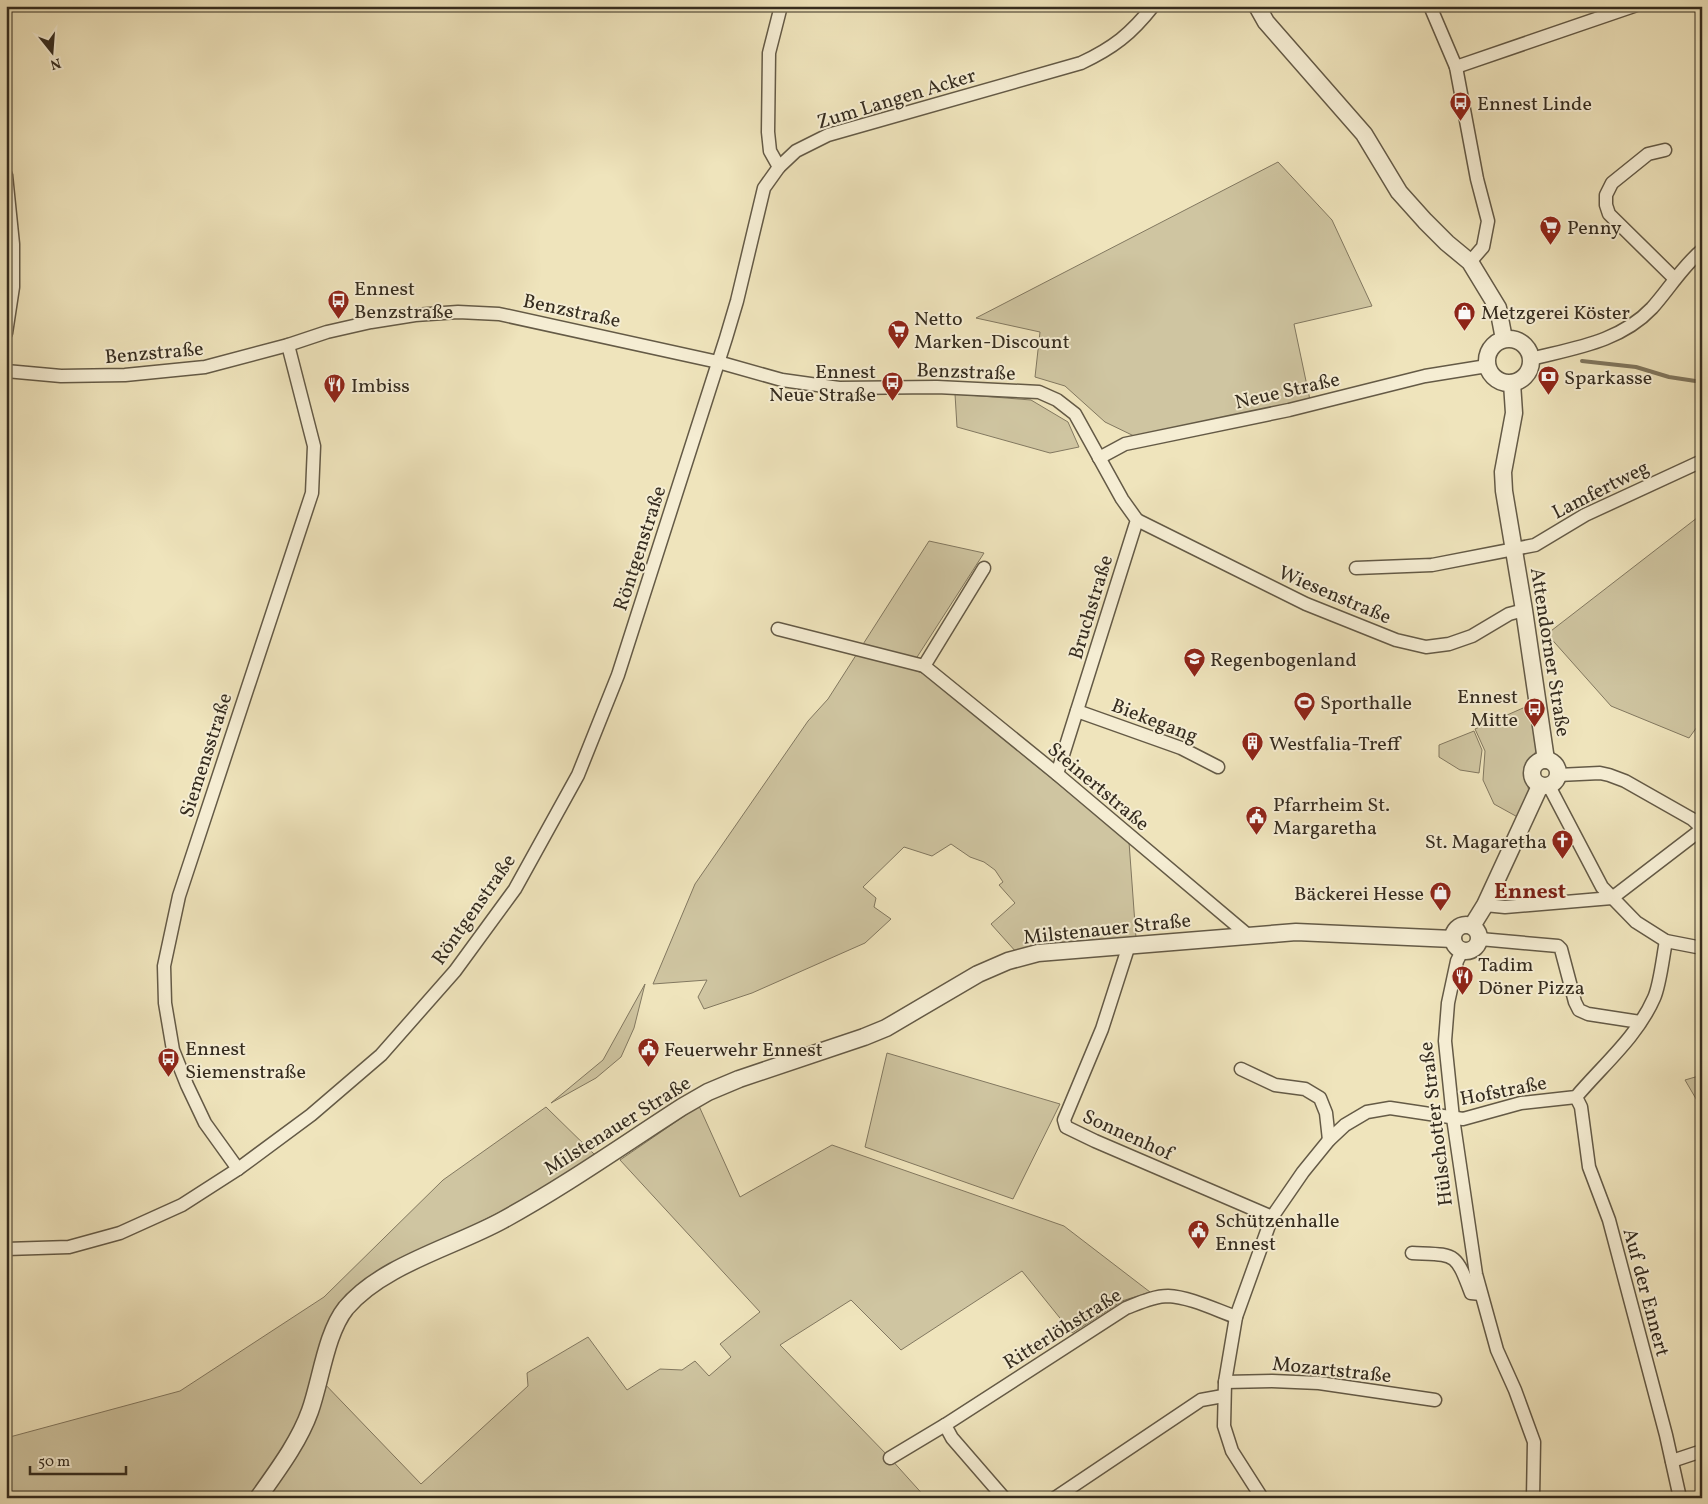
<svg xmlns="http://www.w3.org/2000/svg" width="1708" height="1504" font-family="Vollkorn,serif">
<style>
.green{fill:#cfc5a1;stroke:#827860}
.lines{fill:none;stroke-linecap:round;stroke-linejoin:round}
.stream{stroke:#7f755d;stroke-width:4}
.minor-casing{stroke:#645a46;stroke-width:15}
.tertiary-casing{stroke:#645a46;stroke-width:19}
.minor{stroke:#f5edd3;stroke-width:12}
.tertiary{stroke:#f5edd3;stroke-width:16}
.labels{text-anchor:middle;stroke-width:4;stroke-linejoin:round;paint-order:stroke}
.street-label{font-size:20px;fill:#352c1f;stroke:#f5edd3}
.poi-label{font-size:20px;fill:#352c1f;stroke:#f5edd3;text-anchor:start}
.quarter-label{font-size:22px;font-weight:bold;fill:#7a1f14;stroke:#f5edd3}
</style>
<rect width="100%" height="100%" fill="#efe4bc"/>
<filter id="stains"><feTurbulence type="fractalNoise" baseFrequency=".004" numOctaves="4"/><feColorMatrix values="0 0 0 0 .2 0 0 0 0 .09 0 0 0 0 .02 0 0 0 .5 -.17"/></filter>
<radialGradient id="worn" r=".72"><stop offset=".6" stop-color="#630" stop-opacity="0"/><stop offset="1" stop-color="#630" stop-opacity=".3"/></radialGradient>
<g class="green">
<polygon points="1278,162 1332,220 1372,306 1294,324 1310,400 1134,436 1105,422 1065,386 1035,377 1040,332 976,318"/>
<polygon points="955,394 1031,400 1068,422 1079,447 1050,453 957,427"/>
<polygon points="1702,514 1702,720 1689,738 1611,706 1547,634"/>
<polygon points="929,541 984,553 910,668 924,674 1129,842 1136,938 1017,953 991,924 1015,903 999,885 1003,882 995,870 984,862 970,857 951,844 932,856 904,847 863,887 876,898 874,907 891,919 865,943 752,993 704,1009 698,997 707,980 653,984 695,884 808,721 828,699"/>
<polygon points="1530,705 1537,750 1528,762 1525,773 1529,792 1523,820 1494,804 1483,780 1485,751 1475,729"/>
<polygon points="1474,731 1482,750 1479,773 1460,770 1439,757 1439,745"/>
<polygon points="645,984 634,1028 621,1057 596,1078 551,1103 603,1060"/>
<polygon points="887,1053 1060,1104 1013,1199 865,1147"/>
<polygon points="1702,1075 1702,1109 1685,1080"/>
<polygon points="699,1106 740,1197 832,1145 1064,1226 1150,1292 1122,1301 1072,1333 1022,1271 901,1350 851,1300 780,1345 890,1458 926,1498 6,1498 6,1438 180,1391 324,1297 443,1180 546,1107 595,1155 532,1196 480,1222 341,1304 328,1321 332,1334 320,1379 421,1484 528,1386 527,1373 588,1337 627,1390 660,1369 682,1370 695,1361 709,1376 731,1357 720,1344 760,1312 620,1160"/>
</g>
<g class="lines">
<polyline class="stream" points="1582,361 1636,367 1669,377 1702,382"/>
<defs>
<g id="minor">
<polyline points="1430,6 1456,67 1477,179 1488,221 1483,247 1470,262"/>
<polyline points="1456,67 1634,6"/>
<polyline points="1665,150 1648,154 1612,183 1606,195 1606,205 1609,214 1675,279"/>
<polyline points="779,167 770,151 768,132 769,53 781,6"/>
<polyline points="6,175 13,244 13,287 6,333"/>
<path d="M1531,359C1574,348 1620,342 1652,308C1669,289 1682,267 1702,250"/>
<polyline points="6,371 61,376 125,375 205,367 288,345 327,332 371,322 415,315 458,312 499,314 718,362 782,380 839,388 937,387 1039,392 1057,400 1075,414 1122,499 1137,520 1057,774"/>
<polyline points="1099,458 1125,444 1289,410 1425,376 1487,366"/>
<polyline points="1137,520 1306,604 1396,640 1426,647 1449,644 1472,636 1509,614 1524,610"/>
<polyline points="1356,568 1432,565 1535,545 1585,515 1702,461"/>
<polyline points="778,629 924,666 1057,774 1249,936"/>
<polyline points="924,666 984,568"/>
<polyline points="1077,711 1181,748 1218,767"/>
<polyline points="1558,775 1600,773 1609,775 1625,781 1692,819 1702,828"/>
<polyline points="1549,786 1602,887 1636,922 1666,941 1702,948"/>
<polyline points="1485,905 1505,907 1612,898 1702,829"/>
<polyline points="1480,939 1558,946 1561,949 1575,1002 1579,1010 1588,1014 1640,1022"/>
<polyline points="1129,945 1102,1029 1064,1120 1066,1127 1095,1141 1272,1217"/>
<polyline points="1462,951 1457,961 1448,1003 1445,1041 1453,1118 1476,1274 1497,1350 1515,1390 1534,1442 1533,1498"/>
<polyline points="1241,1069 1275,1085 1305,1089 1320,1098 1326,1113 1329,1140"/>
<polyline points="1576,1097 1581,1107 1589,1167 1609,1220 1666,1435 1680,1498"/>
<polyline points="238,1169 205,1123 187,1085 173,1050 165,1003 164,966 179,896 312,493 314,446 288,345"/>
<path d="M6,1249L69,1247L120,1233L182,1205L238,1169L311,1115L381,1055L455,971L515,889L578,775L618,675L726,338L737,301L764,188L779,167L796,151L828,135L1081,63C1113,48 1131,34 1153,6"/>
<path d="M1412,1253C1456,1255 1455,1251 1471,1293L1481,1294"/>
<polyline points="1225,1382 1272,1381 1319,1383 1435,1400"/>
<polyline points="890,1458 945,1425"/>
<polyline points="1672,1461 1702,1451"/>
<path d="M1004,1498L952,1438L945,1425L1126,1308C1139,1303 1154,1296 1168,1296C1190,1297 1216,1310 1236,1317"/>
<polyline points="1055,1498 1201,1400 1223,1396"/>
<path d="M1262,1498L1232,1451L1224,1426L1225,1382L1236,1317L1272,1217L1303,1172L1329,1140L1345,1125L1367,1112L1390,1108L1463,1119L1521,1103L1576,1097C1603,1065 1637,1037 1654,998C1660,985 1663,956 1666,941"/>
</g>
<g id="tertiary">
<polyline points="1257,6 1266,22 1364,134 1399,192 1425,221 1447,243 1470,262 1498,308 1504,339"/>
<circle cx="1509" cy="361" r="22"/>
<polyline points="1512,383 1514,413 1503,472 1504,491 1524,610 1546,760"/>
<circle cx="1545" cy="773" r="13"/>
<circle cx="1466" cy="938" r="13"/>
<polyline points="1472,926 1485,905 1540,786"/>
<path d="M258,1498C277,1471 299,1442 310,1411C321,1380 326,1333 346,1308C382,1265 454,1247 503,1220C565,1186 623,1145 682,1107L708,1092L739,1079L864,1037L886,1028L978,974L1008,961L1038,953L1296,932L1453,939"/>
</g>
</defs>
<use href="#minor" class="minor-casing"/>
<use href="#tertiary" class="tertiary-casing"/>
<use href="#minor" class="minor"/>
<use href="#tertiary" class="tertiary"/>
</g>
<defs>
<symbol id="bus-pin" viewBox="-11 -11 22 30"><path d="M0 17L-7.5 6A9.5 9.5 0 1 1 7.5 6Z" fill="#8f2418" stroke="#f5edd3"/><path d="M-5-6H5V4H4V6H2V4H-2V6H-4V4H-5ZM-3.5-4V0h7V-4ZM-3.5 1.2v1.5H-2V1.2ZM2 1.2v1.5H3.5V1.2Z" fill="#fff"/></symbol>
<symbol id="supermarket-pin" viewBox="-11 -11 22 30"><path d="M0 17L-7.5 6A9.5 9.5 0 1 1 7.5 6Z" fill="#8f2418" stroke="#f5edd3"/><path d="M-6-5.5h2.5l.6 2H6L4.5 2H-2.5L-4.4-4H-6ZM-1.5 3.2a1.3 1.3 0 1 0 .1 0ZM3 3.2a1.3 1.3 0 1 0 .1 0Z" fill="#fff"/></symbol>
<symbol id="shop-pin" viewBox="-11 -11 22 30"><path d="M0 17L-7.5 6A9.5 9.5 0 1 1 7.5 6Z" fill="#8f2418" stroke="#f5edd3"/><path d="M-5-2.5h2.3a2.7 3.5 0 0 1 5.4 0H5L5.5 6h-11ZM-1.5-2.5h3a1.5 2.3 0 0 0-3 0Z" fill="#fff"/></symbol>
<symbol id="bank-pin" viewBox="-11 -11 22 30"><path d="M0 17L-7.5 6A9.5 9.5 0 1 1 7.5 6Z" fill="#8f2418" stroke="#f5edd3"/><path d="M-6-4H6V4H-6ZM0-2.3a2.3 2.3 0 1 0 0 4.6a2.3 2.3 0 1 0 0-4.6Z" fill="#fff"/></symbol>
<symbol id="restaurant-pin" viewBox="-11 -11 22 30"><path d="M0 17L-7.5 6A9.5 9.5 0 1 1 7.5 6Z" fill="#8f2418" stroke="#f5edd3"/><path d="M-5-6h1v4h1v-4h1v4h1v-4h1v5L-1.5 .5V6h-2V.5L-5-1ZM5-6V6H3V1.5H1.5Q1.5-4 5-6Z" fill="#fff"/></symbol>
<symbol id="school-pin" viewBox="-11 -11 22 30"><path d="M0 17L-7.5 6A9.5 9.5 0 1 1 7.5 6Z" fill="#8f2418" stroke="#f5edd3"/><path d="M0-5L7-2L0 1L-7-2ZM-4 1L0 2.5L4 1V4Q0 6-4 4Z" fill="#fff"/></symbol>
<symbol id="stadium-pin" viewBox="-11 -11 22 30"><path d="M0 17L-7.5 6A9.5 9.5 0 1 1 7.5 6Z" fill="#8f2418" stroke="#f5edd3"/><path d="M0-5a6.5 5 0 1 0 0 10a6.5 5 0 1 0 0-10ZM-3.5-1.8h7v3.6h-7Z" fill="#fff"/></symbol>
<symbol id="building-pin" viewBox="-11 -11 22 30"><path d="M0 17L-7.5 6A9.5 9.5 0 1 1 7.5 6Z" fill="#8f2418" stroke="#f5edd3"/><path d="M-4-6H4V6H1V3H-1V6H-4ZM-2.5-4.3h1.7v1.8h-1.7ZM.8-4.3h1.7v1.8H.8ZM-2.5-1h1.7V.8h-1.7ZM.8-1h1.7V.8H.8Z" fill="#fff"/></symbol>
<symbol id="civic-pin" viewBox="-11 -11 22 30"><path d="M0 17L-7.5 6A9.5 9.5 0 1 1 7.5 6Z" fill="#8f2418" stroke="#f5edd3"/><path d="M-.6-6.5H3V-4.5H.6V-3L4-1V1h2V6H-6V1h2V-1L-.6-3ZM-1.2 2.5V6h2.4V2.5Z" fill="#fff"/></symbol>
<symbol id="church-pin" viewBox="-11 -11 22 30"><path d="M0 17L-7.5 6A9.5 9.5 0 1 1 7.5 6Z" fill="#8f2418" stroke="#f5edd3"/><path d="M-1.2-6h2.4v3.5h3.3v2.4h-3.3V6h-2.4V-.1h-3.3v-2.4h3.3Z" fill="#fff"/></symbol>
</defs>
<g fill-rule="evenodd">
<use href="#bus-pin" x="1448" y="90" width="25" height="34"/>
<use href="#supermarket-pin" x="1538" y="214" width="25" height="34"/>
<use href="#bus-pin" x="326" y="288" width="25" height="34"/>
<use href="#shop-pin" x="1452" y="300" width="25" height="34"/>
<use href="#supermarket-pin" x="886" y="318" width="25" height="34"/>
<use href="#bank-pin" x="1536" y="364" width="25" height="34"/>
<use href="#bus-pin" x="880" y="370" width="25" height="34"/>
<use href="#restaurant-pin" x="322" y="372" width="25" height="34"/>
<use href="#school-pin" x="1182" y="646" width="25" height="34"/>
<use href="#stadium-pin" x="1292" y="690" width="25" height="34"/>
<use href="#bus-pin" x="1522" y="696" width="25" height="34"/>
<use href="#building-pin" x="1240" y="730" width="25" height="34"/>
<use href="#civic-pin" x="1244" y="804" width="25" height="34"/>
<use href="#church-pin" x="1550" y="828" width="25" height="34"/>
<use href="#shop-pin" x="1428" y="880" width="25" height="34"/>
<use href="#restaurant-pin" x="1450" y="964" width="25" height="34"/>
<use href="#civic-pin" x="636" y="1036" width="25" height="34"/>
<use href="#bus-pin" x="156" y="1046" width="25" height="34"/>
<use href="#civic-pin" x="1186" y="1218" width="25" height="34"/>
</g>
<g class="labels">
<g class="street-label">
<text transform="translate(896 98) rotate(-17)" y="7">Zum Langen Acker</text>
<text transform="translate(572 310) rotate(12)" y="7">Benzstraße</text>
<text transform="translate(154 352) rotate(-5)" y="7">Benzstraße</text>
<text transform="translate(966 371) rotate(2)" y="7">Benzstraße</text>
<text transform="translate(1287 390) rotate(-13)" y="7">Neue Straße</text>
<text transform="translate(1600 489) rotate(-27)" y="7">Lamfertweg</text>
<text transform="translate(639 548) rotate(-72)" y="7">Röntgenstraße</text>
<text transform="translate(1335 594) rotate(23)" y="7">Wiesenstraße</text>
<text transform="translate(1090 607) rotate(-73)" y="7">Bruchstraße</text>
<text transform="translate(1551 652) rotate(81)" y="7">Attendorner Straße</text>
<text transform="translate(1155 720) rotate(21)" y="7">Biekegang</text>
<text transform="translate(205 755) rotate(-72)" y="7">Siemensstraße</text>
<text transform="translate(1099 786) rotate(40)" y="7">Steinertstraße</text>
<text transform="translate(473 909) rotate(-55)" y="7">Röntgenstraße</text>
<text transform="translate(1107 928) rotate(-6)" y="7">Milstenauer Straße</text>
<text transform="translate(1503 1090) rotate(-11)" y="7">Hofstraße</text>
<text transform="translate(1435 1124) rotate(-97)" y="7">Hülschotter Straße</text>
<text transform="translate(617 1125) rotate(-32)" y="7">Milstenauer Straße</text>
<text transform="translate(1128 1134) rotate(24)" y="7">Sonnenhof</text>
<text transform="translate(1647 1292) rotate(75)" y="7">Auf der Ennert</text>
<text transform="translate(1062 1328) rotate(-32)" y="7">Ritterlöhstraße</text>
<text transform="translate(1332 1369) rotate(6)" y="7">Mozartstraße</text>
</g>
<g class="poi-label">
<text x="1477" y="110">Ennest Linde</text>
<text x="1567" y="234">Penny</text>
<text x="354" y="295">Ennest<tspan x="354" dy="23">Benzstraße</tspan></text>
<text x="1481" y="319">Metzgerei Köster</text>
<text x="914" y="325">Netto<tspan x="914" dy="23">Marken-Discount</tspan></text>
<text x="876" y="378" text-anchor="end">Ennest<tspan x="876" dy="23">Neue Straße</tspan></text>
<text x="1564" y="384">Sparkasse</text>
<text x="351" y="392">Imbiss</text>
<text x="1210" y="666">Regenbogenland</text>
<text x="1518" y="703" text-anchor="end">Ennest<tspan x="1518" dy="23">Mitte</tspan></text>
<text x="1320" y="709">Sporthalle</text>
<text x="1269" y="750">Westfalia-Treff</text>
<text x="1273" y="811">Pfarrheim St.<tspan x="1273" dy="23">Margaretha</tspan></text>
<text x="1547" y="848" text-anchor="end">St. Magaretha</text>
<text x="1424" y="900" text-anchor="end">Bäckerei Hesse</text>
<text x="1478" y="971">Tadim<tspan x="1478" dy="23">Döner Pizza</tspan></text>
<text x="185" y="1055">Ennest<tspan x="185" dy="23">Siemenstraße</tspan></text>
<text x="664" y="1056">Feuerwehr Ennest</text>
<text x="1215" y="1227">Schützenhalle<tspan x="1215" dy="23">Ennest</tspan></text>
</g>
<g class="quarter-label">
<text x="1530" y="898">Ennest</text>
</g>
</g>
<rect width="1708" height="1504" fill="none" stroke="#efe4bc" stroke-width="25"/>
<rect x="8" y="8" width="1693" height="1489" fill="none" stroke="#352c1f" stroke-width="2.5"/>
<rect x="12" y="12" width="1683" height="1479" fill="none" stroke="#352c1f"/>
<g transform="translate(52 52) rotate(163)" stroke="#f5edd3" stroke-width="4" paint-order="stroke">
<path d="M0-4L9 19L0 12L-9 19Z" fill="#352c1f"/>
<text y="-8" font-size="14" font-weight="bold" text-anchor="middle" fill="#352c1f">N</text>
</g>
<path d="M30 1466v8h96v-8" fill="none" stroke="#352c1f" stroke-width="2.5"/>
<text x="38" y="1466" font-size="15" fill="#352c1f" stroke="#f5edd3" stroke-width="4" paint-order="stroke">50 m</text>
<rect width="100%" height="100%" filter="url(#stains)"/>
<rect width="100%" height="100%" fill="url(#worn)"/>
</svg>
